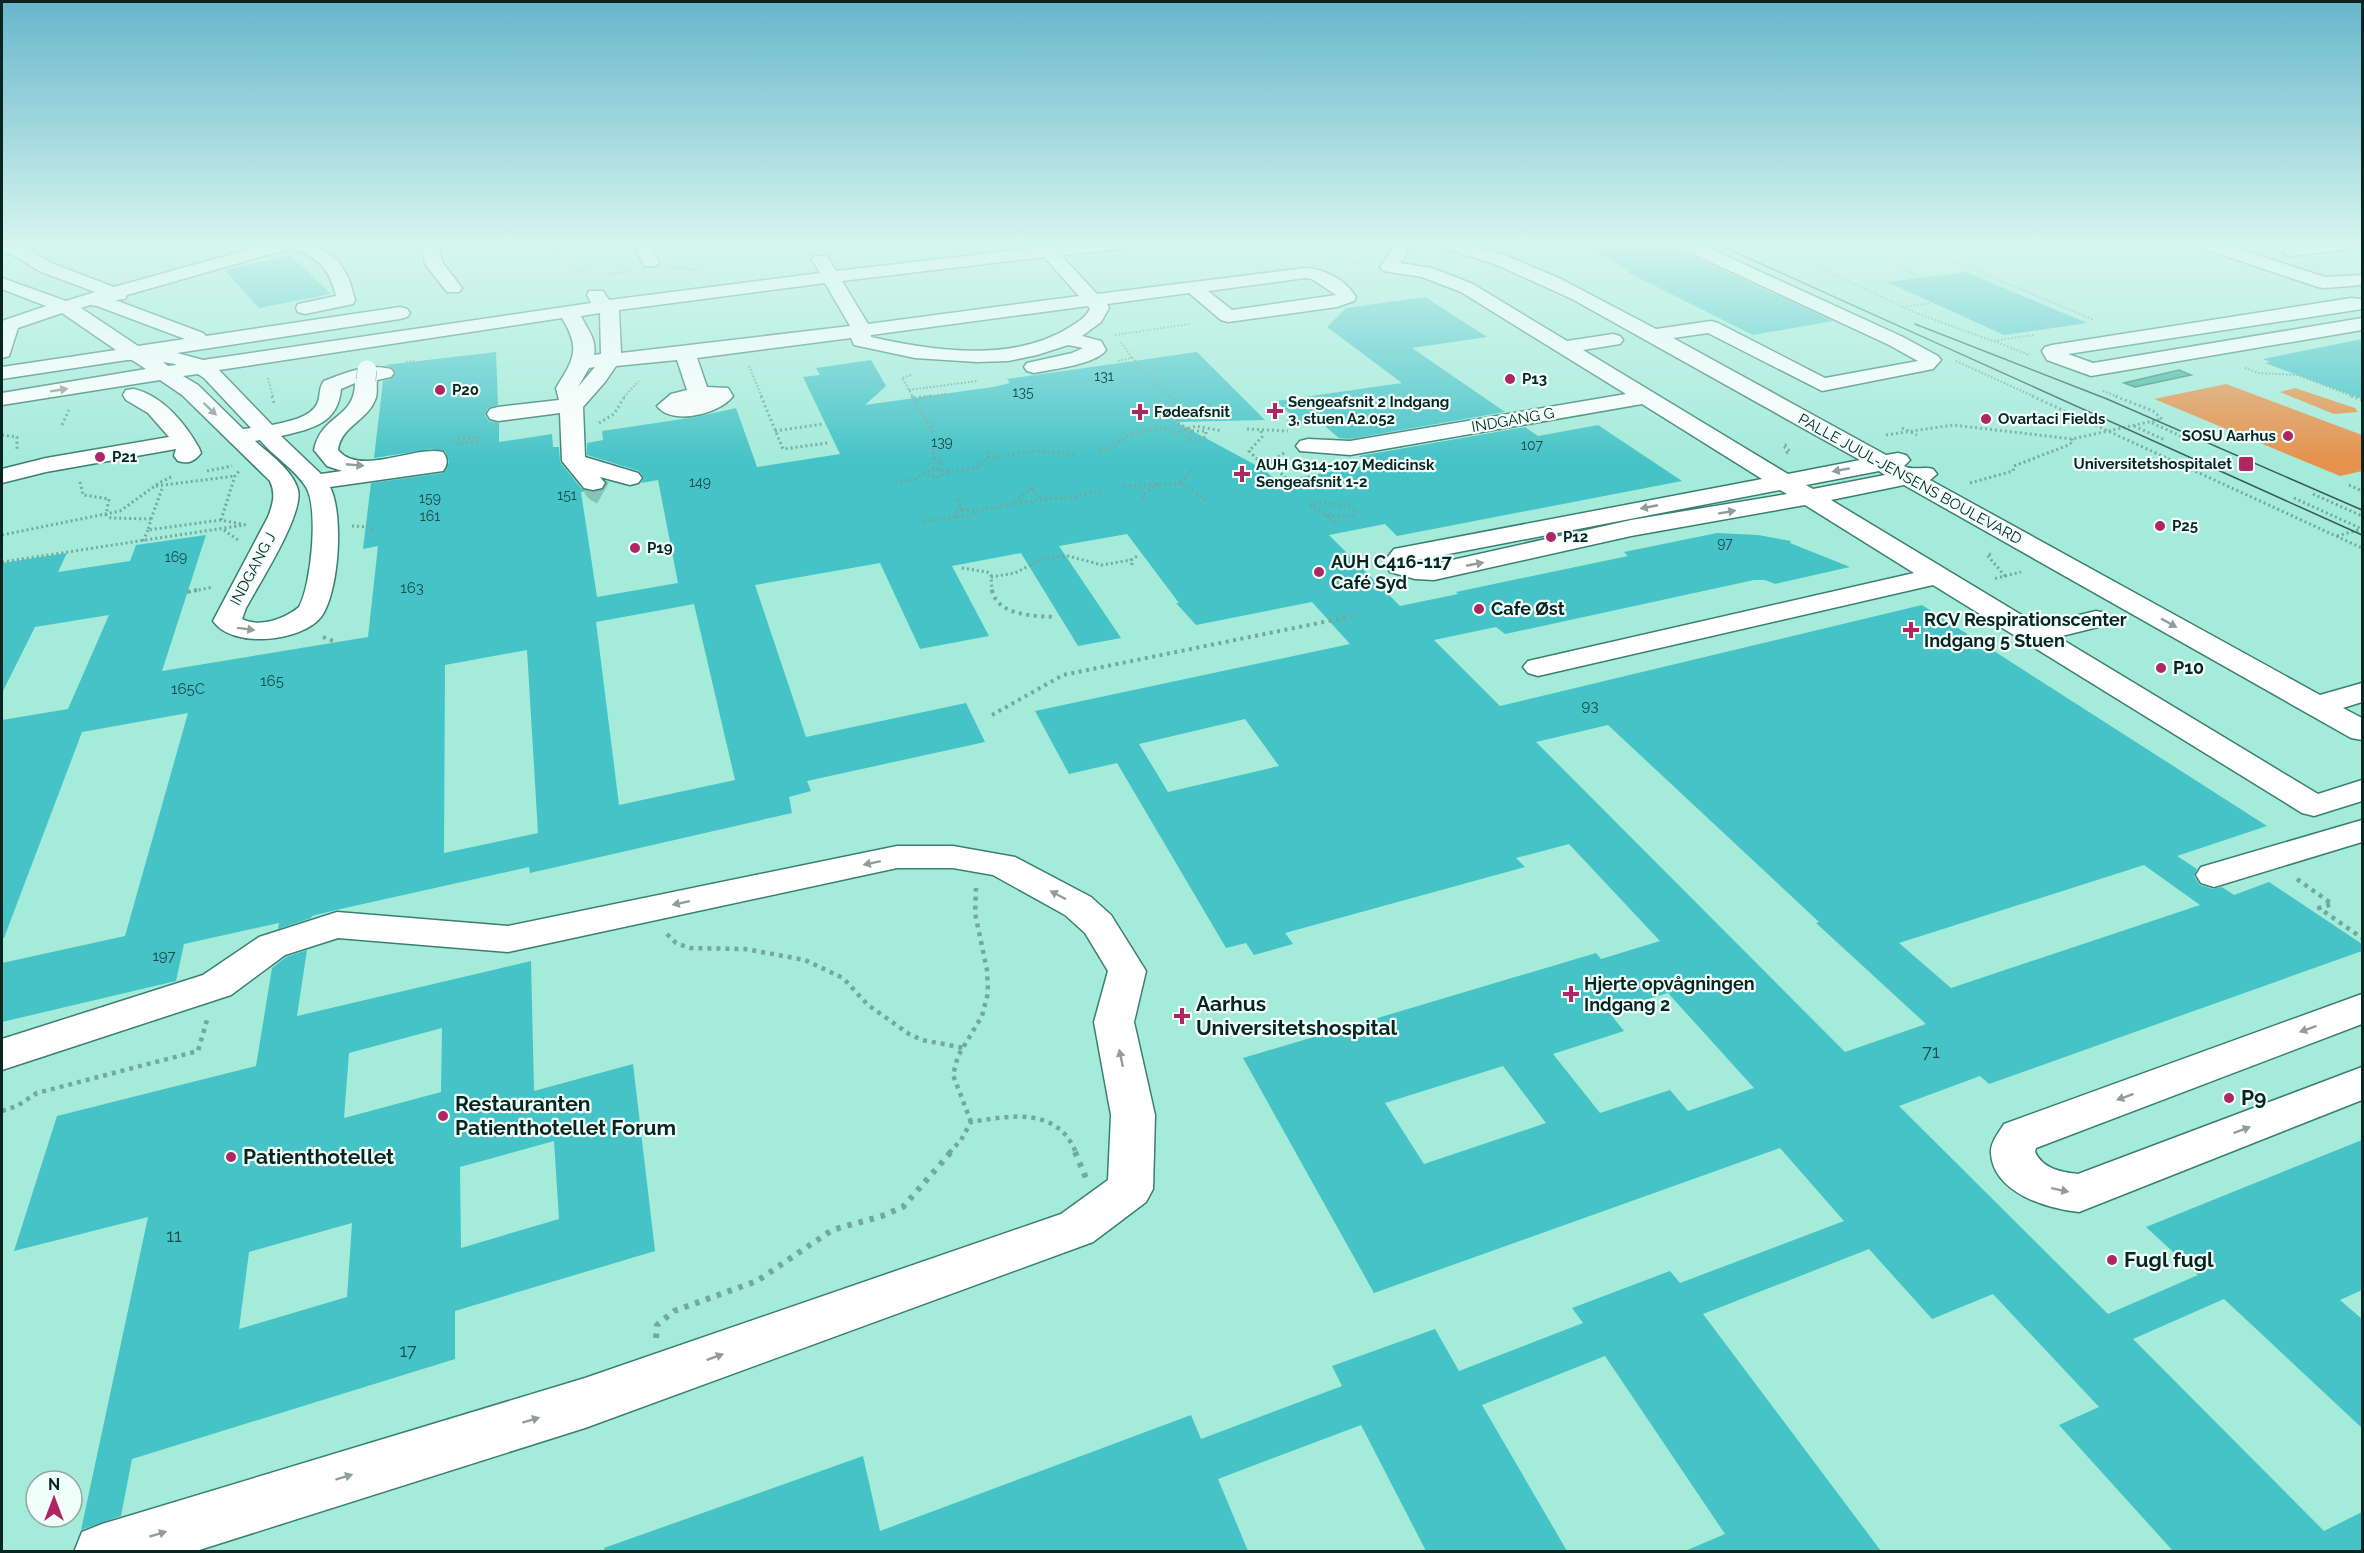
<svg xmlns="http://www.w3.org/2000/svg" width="2364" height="1553" font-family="Raleway,sans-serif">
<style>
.green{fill:#e5924d}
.water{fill:#45b8a2;stroke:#338c7b;stroke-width:1.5}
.building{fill:#46c3c7;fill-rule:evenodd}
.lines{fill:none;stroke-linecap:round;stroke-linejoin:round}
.minor-tunnel{stroke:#86c3b5;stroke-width:24;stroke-dasharray:24 12;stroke-linecap:butt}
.minor-casing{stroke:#3a7f71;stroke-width:3}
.path-far4{stroke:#71a99c;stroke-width:2;stroke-dasharray:1.5 2;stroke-linecap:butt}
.path-far3{stroke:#71a99c;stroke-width:3;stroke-dasharray:2 3;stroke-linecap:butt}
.path-far2{stroke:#71a99c;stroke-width:4;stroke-dasharray:3 4.5;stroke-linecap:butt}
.path-far1{stroke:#71a99c;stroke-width:4.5;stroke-dasharray:4 5;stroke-linecap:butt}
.path{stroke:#71a99c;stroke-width:6;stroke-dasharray:4.5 7;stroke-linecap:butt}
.minor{fill:#fff;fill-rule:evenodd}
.tram{stroke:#345c54;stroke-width:1.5}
.minor-bridge-casing{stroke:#3a7f71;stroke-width:20;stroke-linecap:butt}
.minor-bridge{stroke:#fff;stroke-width:19}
.oneway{fill:#909d9b}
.poi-dot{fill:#b02665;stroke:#f1fffb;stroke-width:2}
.labels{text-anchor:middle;stroke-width:4.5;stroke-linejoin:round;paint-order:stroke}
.far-number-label{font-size:14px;fill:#184c4a}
.far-poi-label{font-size:15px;font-weight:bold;fill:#082520;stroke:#f1fffb;text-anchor:start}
.far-street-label{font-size:15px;fill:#082520;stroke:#f1fffb}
.number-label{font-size:15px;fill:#184c4a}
.poi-label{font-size:18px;font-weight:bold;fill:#082520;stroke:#f1fffb;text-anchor:start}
.near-number-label{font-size:18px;fill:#184c4a}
.near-poi-label{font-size:21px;font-weight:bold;fill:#082520;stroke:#f1fffb;text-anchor:start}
</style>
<rect width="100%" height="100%" fill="#a5ebda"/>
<g class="green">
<polygon points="2226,384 2362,435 2362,471 2340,476 2154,399"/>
<polygon points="2295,388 2355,408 2358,412 2334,414 2280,392"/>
</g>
<polygon class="water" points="2179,370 2191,375 2135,387 2124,383"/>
<g class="building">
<polygon points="1579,244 1677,244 1680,250 1833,321 1753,335 1627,272 1631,271"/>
<polygon points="290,255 331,294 259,308 224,270"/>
<polygon points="1966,272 2087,323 2004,335 1887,282"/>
<polygon points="1425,297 1487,337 1412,348 1505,412 1350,439 1339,438 1319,421 1301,424 1276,401 1402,383 1327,327 1346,308"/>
<polygon points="2362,339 2362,399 2265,363 2270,362 2263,359"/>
<path d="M496,352L498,405L488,408L485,415L489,421L499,423V442L552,434L553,447H559L560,462L582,489L588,491L581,492L597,597L678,583L658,480L641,483L644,478L639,471L587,455V443L603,440L602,431L696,417L736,408L757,467L840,454L803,377L820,375L816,368L871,360L886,386L865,405L993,387L1010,383L1007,379L1197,352L1265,420L1176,422L1261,468L1278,481L1370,465L1359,456L1525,427L1538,436L1598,425L1682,481L1397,536L1385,524L1329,535L1400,606L1458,594L1456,592L1628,556L1624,552L1717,533L1758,535L1791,541L1790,543L1850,567L1775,584L1765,580H1754L1505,634L1496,627L1434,640L1500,706L1922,605L2267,826L2177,856L2197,869L2194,876L2200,885L2213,889L2222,887L2234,895L2269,882L2362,944V951L1989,1084L1980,1076L1899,1106L2108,1314L2198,1275L2146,1227L2362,1140V1290L2340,1300L2362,1319V1428L2224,1299L2133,1339L2324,1531L2362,1512V1551H2173L2059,1425L2099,1407L1993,1294L1932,1319L1869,1249L1703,1314L1881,1551H1685L1725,1534L1605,1356L1482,1405L1567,1551H1426L1361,1425L1218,1479L1248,1551H605L604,1548L863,1456L880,1531L1191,1415L1201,1439L1342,1386L1332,1366L1435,1329L1459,1371L1583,1323L1572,1308L1670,1271L1680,1283L1844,1221L1780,1148L1374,1293L1243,1058L1596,953L1601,959L1660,941L1569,844L1516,858L1525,867L1285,933L1293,944L1254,955L1246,943L1226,948L1117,763L1069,774L1035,711L1350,644L1312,602L1196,625L1176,603H1179L1127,534L1059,546L1121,638L1078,646L1021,553L952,566L989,636L920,649L880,563L755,585L806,737L966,703L985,742L807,781L811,791L789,797L792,813L530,873L529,867L336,910L312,916L311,918L278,929L279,923L184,944L176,981L2,1022V963L125,936L188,713L82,732L4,938H2V720L68,709L109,615L35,627L2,693V563L67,553L58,572L130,561L136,545L206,535L162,671L368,637L378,546L363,549L371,483L443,473L449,462L445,451L431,449L374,458L383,381L391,379L396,373L393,368L385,365ZM694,604L735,780L619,805L596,622ZM527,650L538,833L444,853L445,665ZM1245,719L1279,766L1168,792L1139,744ZM1608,725L1819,922L1816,923L1926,1024L1845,1052L1536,742ZM2144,865L2200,905L1951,988L1899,943ZM1668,993L1754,1088L1688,1111L1670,1090L1600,1113L1553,1054L1624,1031L1608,1011ZM1503,1066L1546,1123L1424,1164L1385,1103Z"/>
<path d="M307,950L297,1016L531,961L534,1091L633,1064L655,1251L455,1311V1359L132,1459L121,1516L81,1530L148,1217L14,1251L57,1116L256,1066L272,968L286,957ZM442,1028L441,1092L344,1118L349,1053ZM554,1141L559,1219L461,1248L460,1167ZM352,1223L347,1297L239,1329L249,1252Z"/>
</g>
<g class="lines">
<polyline class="minor-tunnel" points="593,483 596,489 603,493"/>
<defs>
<g id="minor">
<path d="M2,244H14L29,249L51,263L114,287L268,244H312L338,260L349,279L355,300L353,304L305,314L298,312L296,308L298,304L336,296C329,267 319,259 292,248L127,295L125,299L115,300L203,333L206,336L400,307L407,309L410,313L407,317L400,319L177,353L203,360L591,303L587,295L589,291H603L609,300L820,273L812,260L815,256H827L836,271L1035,248L1033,244H1050L1052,246L1127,244L1125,248L1119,249L1061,255L1097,294L1305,268C1325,269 1346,280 1356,297L1354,301L1337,307L1228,322L1221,320L1189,293L1107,304L1109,308L1101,322L1082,336L1101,341L1106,350C1095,365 1052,369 1034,373L1027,371L1024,367L1027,363L1072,353L1083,348L1068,345L1037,355L1008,361L977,362L915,358L854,345L851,338L697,358L707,387L728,388L733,396C720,414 671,426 657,406L671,394L687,390L677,360L616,366L605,382L583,407L585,457L638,473L642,478L638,483L630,485L600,477L605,483L602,488L593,490L584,488L562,461L560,413L498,421L490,419L487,414L490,409L498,407L559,400L556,388C574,359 581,349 562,318L219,370L272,425C286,422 310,418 317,404C321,397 318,388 324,381C344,373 369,363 391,369L394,373L391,377L377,380C376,386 378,394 375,400C367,421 341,426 338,450C360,477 414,445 443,452C448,459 448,464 443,471L330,487C344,514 339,593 321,617C301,642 232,649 213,621L268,517C273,504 276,494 270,481L182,395L160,380L2,405V393L146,369L132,360H127L2,379V367L116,350L62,313L18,328L9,356L2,358V321L46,306L2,289V278L66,301L95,292L39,271L17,257L2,251ZM1044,257L1079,296L868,324L842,281ZM1305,278L1312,279L1336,295L1232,310L1208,291ZM825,283L850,326L621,353L619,310ZM90,305L97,306L185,339L138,346L81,308ZM1088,306L1090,309C1086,317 1078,322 1070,327C1013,363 934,351 871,337V335ZM600,313L601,354L594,355C597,339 587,329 581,316ZM163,362L175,364L176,365L168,366ZM595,367L578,387L589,368ZM198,374L204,378L251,428L243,429L198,385L183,376ZM355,383C355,419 321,414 314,450L327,466L342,471L321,474L281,436C311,429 338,424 341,389ZM260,440C274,457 295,469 306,487C319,509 311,586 299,607C285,619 259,628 242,619L246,608C259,584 304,514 298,490C293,470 269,454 255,441Z"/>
<polygon points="421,244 437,244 443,263 462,288 459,292 447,292 425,264"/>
<polygon points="633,244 649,244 659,262 656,266 644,266"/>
<path d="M1442,244H1468L1509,257L1561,279L1656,329L1711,321L1718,323L1825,378L1918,361L1889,345L1681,248L1679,244H1700L1903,337L1938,356L1941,360L1933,369L1822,391L1708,333L1673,338L1886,455L1898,453L1906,455L1910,460L1904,466C1914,471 1923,466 1933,469L1937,474L1930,480L2320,695L2362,683V702L2343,708L2362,718V740L2351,738L1904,485L1831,500L2038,625L2096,611L2106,613L2110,619L2106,625L2058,637L2318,794L2362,780V801L2314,816L2302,813L1933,585L1538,676L1528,673L1523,667L1528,661L1914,573L1805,505L1631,536L1434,580L1415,579L1390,572L1384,562L1394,549L1762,479L1642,404L1350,455L1300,451L1296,446L1300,441L1308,439L1350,441L1626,394L1461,292L1422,277L1383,271L1380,267L1393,248H1405L1408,252L1400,263L1432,268L1473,284L1567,341L1613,334L1620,336L1623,340L1620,344L1583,350L1788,474L1860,460L1572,299L1497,265L1444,248ZM1879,471L1885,475L1813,489L1806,485ZM1780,490L1787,494L1631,520L1434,564L1412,561Z"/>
<polygon points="2199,244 2223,244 2325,277 2362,275 2362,285 2324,288 2318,287 2201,248"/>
<polygon points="2309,244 2356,244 2354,248 2348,249 2293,256 2287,255 2284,251 2287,247"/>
<polygon points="2351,298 2362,299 2362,309 2068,354 2093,363 2362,318 2362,330 2091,376 2047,360 2042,351 2045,347 2052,345"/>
<path d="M134,389C163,396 185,423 199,448L201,453C194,462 188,464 178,461L174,456L176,449L46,472L2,483V469L46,458L169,437L148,413L126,400L123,395L126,390Z"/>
<polygon points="2362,820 2362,842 2214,887 2201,883 2196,875 2201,867"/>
<polygon points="897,846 953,846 1015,857 1091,897 1111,915 1146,971 1134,1022 1155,1115 1153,1189 1146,1202 1093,1242 585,1428 193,1552 74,1552 82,1532 102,1524 585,1378 1061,1214 1108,1180 1111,1115 1094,1022 1108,971 1085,933 1065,915 993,875 953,868 897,868 508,952 338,938 285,955 231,995 2,1070 2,1039 203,975 259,937 337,912 508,926"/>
<path d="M2362,994V1024L2036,1148L2035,1152C2043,1169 2061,1172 2078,1174L2362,1067V1100L2079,1212C2048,1209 1993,1193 1991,1153C1990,1143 1999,1132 2004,1124Z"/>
</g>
</defs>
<use href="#minor" class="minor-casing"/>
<g class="path-far4">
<polyline points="545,244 558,258 570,261 575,269 587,272 589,275"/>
<polyline points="1900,255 1954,261 2094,320"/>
<polyline points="1888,257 1909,272 1927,280"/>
<polyline points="1349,263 1366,260"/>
<polyline points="1817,266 1911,311 1993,341 2034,335"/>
<polyline points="671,267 699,270"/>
<polyline points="605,275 630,271"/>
<polyline points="1903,307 1931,303"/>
<polyline points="2032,324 2045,330"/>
<polyline points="1115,335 1189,324"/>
<polyline points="1994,341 2029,355"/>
<polyline points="1121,342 1132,358"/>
<polyline points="1118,361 1132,358 1171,397"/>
<polyline points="1956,361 2035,397"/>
<polyline points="406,362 414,361"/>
<polyline points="749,366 762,397"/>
<polyline points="2245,368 2259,373 2297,375 2355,397"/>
<polyline points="911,375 902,378 913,397"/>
<polyline points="268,378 273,397"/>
<polyline points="909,390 977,381"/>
<polyline points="2103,391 2119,397"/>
<polyline points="624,397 639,381"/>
<polyline points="920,397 946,394"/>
</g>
<g class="path-far3">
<polyline points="272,396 274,403"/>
<polyline points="761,396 783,449 828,443"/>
<polyline points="912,396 935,435"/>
<polyline points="1170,396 1174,400"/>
<polyline points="2032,396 2362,548"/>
<polyline points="2351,396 2362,400"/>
<polyline points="914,398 932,396"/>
<polyline points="1170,410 1179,415 1176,422 1192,431"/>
<polyline points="1288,419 1297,427"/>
<polyline points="599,423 614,414 625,396"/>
<polyline points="2152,423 2183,437"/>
<polyline points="62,425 69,410"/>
<polyline points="2134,426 2165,440"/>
<polyline points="1902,428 1917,435"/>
<polyline points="1247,429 1288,431"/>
<polyline points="775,431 823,424"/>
<polygon points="1192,431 1206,431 1206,436 1201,440 1188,440 1187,437"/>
<polyline points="1261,431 1262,437 1249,451 1257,459 1272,461"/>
<polyline points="2,435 17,437 17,449"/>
<polyline points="1886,435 1953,425 2072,439 2162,419 2153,411 2115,396"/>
<polyline points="453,440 481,437"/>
<polyline points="456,444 480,441"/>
<polyline points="933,448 934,458 941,460 942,468"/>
<polyline points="1100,450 1112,447 1127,436 1138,432 1161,428 1175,433 1196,426 1222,431"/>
<polyline points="1284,453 1272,461 1274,467 1296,487"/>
<polyline points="1786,453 1790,451 1783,446 1788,444"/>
<polyline points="988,458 1035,451 1075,454"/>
<polyline points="207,471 232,466"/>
<polyline points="947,472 976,468 988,458 989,450"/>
<polyline points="80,482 83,495 109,499 106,515 111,518 151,519 148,530 221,520 246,525"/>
<polyline points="895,483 915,479 935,468 947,472 939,477 927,475"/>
<polyline points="1181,483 1194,468"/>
<polyline points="1970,483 2013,471 2014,466 2066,446 2073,442 2072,439"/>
<polyline points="2349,485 2362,491"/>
<polyline points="156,486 235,476"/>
<polyline points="1124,486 1181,483 1209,502"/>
<polyline points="1032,489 1042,499"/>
<polyline points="2313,494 2362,516"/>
<polyline points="2294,498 2362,529"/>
<polyline points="1143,499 1145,493 1160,483"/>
<polyline points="957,500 962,509"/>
<polyline points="1015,502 1032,487"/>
<path d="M1324,502L1351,507L1357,511L1354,516C1338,517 1322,518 1311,505Z"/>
<polygon points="962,509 976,511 976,514 967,517 957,516 956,513"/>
<polyline points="976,511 1042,499 1070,498 1105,490"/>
<polyline points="1326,515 1336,524"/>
<polyline points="151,519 163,486"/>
<polyline points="221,520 235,476 239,471"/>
<polyline points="924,522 957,516"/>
<polyline points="352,526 369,527 373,531"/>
<polyline points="224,530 238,540"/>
<polyline points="2,535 120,511 159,483 173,476"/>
<polyline points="2337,536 2362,529"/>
<polyline points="143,541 148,530"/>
<polyline points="1991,554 1987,555 2005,576 1993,579"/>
<polyline points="2,562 244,525"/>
<polyline points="1132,565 1131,560 1139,555"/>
<polyline points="962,568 987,572 991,575 992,592"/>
<polyline points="2005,576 2021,572"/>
<polyline points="991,577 1015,573 1040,560 1053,557 1068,556 1102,565 1131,560"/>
<polyline points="189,592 213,587"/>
</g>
<g class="path-far2">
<path d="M992,590C997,616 1035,616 1056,617"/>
<polyline points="187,592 197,590"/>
<polyline points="323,637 336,642"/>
<polyline points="992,715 1063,675 1353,616"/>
</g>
<g class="path-far1">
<polyline points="2297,879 2332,904 2319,908 2362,938"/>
<polyline points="667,934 676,943 690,948 745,949 805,960 843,978 868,1005 909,1034 922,1040 964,1048"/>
<polyline points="2,1111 17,1106 37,1093 198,1051 207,1020"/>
<polyline points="971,1122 953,1075 958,1056 982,1016 988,993 987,970 975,913 976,888"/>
<path d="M949,1153L961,1140L971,1122C1012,1115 1058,1107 1076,1153"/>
</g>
<g class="path">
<polyline points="1075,1152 1086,1178"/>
<polyline points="656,1338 657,1325 674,1311 757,1281 832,1230 882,1216 903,1207 951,1152"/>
</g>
<use href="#minor" class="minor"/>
<g class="tram">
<polyline points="1717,244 2362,535"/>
<polyline points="1915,324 2107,399 2362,510"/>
</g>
<defs>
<polyline id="minor-bridge" points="366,380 367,370"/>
</defs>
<use href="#minor-bridge" class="minor-bridge-casing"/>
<use href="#minor-bridge" class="minor-bridge"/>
</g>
<defs><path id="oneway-solid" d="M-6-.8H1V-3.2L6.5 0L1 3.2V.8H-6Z" transform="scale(1.5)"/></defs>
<g class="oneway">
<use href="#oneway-solid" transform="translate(59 390) rotate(-9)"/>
<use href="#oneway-solid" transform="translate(210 409) rotate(44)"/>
<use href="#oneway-solid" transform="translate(355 465) rotate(5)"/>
<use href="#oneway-solid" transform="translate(1841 470) rotate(170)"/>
<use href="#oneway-solid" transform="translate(1649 507) rotate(169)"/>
<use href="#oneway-solid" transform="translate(1727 512) rotate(-10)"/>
<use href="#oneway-solid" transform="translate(1475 564) rotate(-11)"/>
<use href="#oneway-solid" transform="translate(2169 623) rotate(29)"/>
<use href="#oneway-solid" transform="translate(246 629) rotate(7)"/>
<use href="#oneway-solid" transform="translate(872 863) rotate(168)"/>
<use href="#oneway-solid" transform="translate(1058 895) rotate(-152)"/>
<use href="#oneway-solid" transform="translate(681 903) rotate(168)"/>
<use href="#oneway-solid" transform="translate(2308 1029) rotate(160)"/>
<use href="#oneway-solid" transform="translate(1121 1058) rotate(-102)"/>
<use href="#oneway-solid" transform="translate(2125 1097) rotate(160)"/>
<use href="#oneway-solid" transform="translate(2242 1130) rotate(-21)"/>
<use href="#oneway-solid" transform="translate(2060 1190) rotate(12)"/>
<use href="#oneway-solid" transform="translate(715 1357) rotate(-20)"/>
<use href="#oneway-solid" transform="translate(531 1420) rotate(-17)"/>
<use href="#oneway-solid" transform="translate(344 1477) rotate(-17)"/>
<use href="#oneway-solid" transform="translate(158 1534) rotate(-17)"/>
</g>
<linearGradient id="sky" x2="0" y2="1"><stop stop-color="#67b6cc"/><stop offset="0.53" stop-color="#d6f6ee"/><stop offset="1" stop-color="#d6f6ee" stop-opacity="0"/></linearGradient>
<rect width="2364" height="461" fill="url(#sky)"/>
<g class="poi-dot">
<circle cx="1510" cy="379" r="6"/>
<circle cx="440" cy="390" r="6"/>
<path d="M1272 402h6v6h6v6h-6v6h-6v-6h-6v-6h6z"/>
<path d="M1137 403h6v6h6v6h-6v6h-6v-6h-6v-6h6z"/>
<circle cx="1986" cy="419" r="6"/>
<circle cx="2288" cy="436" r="6"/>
<circle cx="100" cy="457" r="6"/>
<rect x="2238" y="456" width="16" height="16" rx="3"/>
<path d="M1239 465h6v6h6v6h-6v6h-6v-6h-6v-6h6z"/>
<circle cx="2160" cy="526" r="6"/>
<circle cx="1551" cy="537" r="6"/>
<circle cx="635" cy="548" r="6"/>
<circle cx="1319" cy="572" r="6"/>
<circle cx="1479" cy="609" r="6"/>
<path d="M1908 621h6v6h6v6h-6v6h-6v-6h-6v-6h6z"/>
<circle cx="2161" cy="668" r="6"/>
<path d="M1568 985h6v6h6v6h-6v6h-6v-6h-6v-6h6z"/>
<path d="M1179 1007h6v6h6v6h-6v6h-6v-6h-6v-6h6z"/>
<circle cx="2229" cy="1098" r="6"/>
<circle cx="443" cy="1116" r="6"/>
<circle cx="231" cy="1157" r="6"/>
<circle cx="2112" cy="1260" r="6"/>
</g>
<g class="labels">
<g class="far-number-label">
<text x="1104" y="381">131</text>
<text x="1023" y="397">135</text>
<text x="942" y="447">139</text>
<text x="1532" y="450">107</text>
<text x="700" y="487">149</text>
<text x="567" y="500">151</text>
<text x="430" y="503">159</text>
<text x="430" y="521">161</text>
<text x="1725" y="548">97</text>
<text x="176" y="562">169</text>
</g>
<g class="far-poi-label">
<text x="1522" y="384">P13</text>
<text x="452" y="395">P20</text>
<text x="1288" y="407">Sengeafsnit 2 Indgang<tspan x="1288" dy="17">3, stuen A2.052</tspan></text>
<text x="1154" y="417">Fødeafsnit</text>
<text x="1998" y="424">Ovartaci Fields</text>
<text x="2276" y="441" text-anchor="end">SOSU Aarhus</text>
<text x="112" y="462">P21</text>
<text x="2232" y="469" text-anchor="end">Universitetshospitalet</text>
<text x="1256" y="470">AUH G314-107 Medicinsk<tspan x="1256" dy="17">Sengeafsnit 1-2</tspan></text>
<text x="2172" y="531">P25</text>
<text x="1563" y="542">P12</text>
<text x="647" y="553">P19</text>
</g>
<g class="far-street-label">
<text transform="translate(1513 420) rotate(-10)" y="5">INDGANG G</text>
<text transform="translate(1910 479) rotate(29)" y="5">PALLE JUUL-JENSENS BOULEVARD</text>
<text transform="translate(253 569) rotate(-62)" y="5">INDGANG J</text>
</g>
<g class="number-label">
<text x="412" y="593">163</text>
<text x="272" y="686">165</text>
<text x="188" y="694">165C</text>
<text x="1590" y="711">93</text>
<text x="164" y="961">197</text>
</g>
<g class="poi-label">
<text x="1331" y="568">AUH C416-117<tspan x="1331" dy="21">Café Syd</tspan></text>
<text x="1491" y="615">Cafe Øst</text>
<text x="1924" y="626">RCV Respirationscenter<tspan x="1924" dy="21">Indgang 5 Stuen</tspan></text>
<text x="2173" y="674">P10</text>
<text x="1584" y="990">Hjerte opvågningen<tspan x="1584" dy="21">Indgang 2</tspan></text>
</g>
<g class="near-number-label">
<text x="1931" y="1058">71</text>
<text x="174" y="1242">11</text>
<text x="408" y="1357">17</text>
</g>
<g class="near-poi-label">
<text x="1196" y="1011">Aarhus<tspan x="1196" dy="24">Universitetshospital</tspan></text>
<text x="2241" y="1105">P9</text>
<text x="455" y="1111">Restauranten<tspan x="455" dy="24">Patienthotellet Forum</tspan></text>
<text x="243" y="1164">Patienthotellet</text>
<text x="2124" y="1267">Fugl fugl</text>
</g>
</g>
<rect width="2364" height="1553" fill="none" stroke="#082520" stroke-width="6"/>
<g transform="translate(54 1499)"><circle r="28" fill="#f1fffb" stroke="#94a8a3" stroke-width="1.5"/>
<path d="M0-4.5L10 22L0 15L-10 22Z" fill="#b02665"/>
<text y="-9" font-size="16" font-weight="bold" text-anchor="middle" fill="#082520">N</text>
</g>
</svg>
